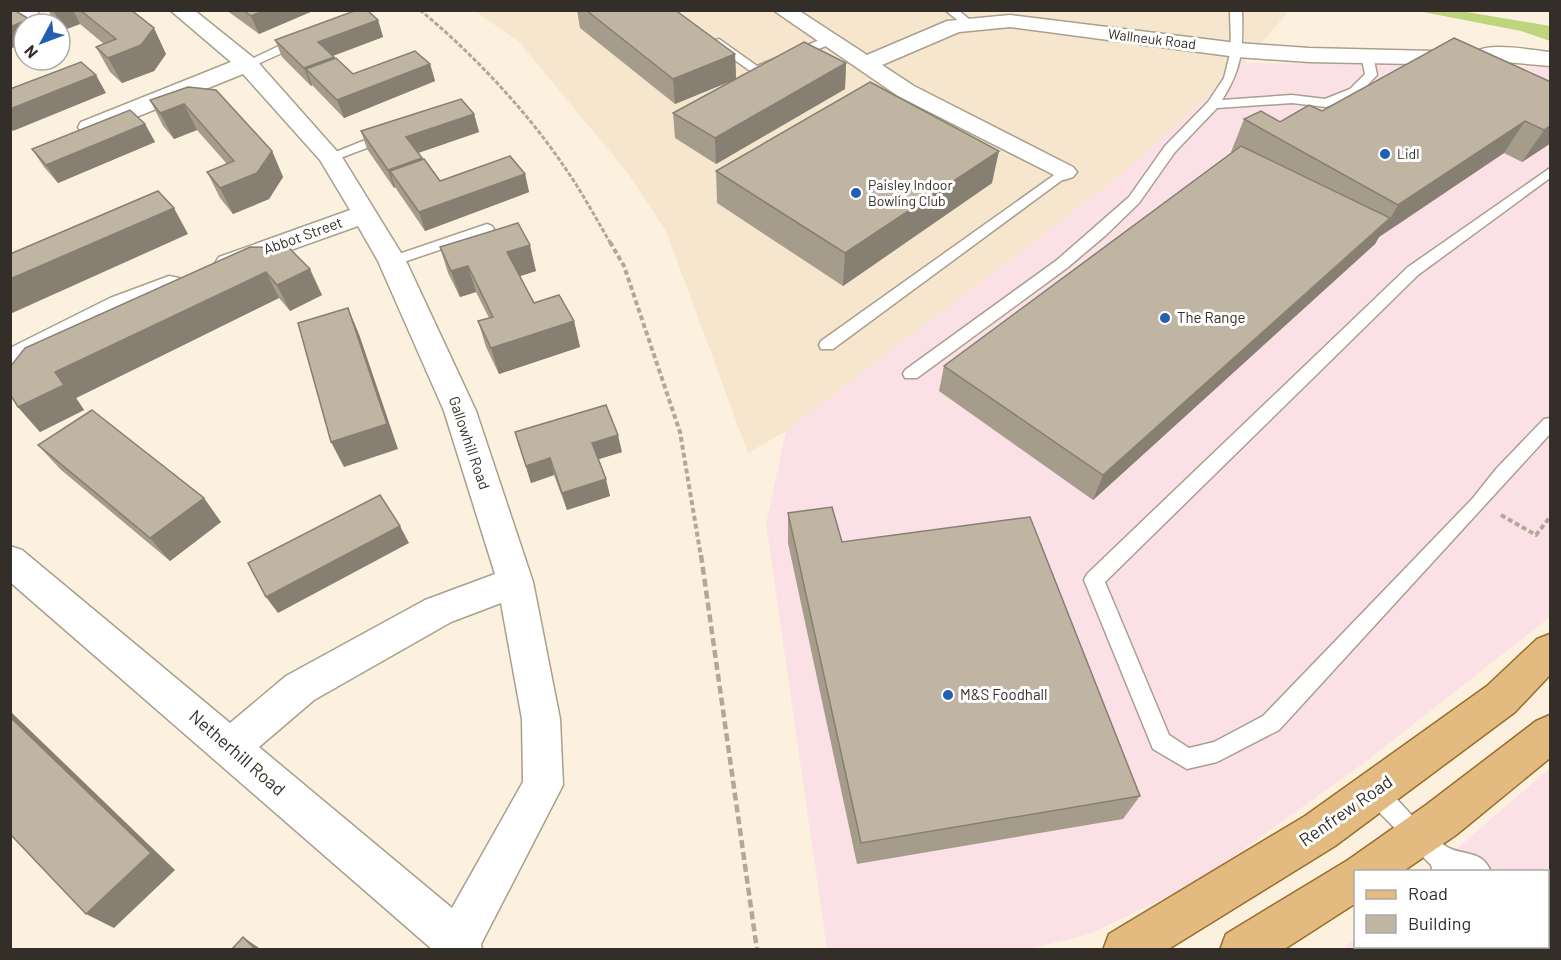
<svg xmlns="http://www.w3.org/2000/svg" width="1561" height="960" font-family="Barlow,sans-serif">
<style>
.commercial{fill:#fbe1e6}
.built{fill:#f6e6cd}
.green{fill:#bed57d}
.lines{fill:none;stroke-linecap:round;stroke-linejoin:round}
.lane-casing{stroke:#a99f8d;stroke-width:3}
.street-casing{stroke:#a99f8d;stroke-width:3}
.primary-casing{stroke:#9a6c2a;stroke-width:3}
.path-far2{stroke:#b1a89a;stroke-width:3;stroke-dasharray:4.5 2;stroke-linecap:butt}
.path-far1{stroke:#b1a89a;stroke-width:4;stroke-dasharray:5 3;stroke-linecap:butt}
.path{stroke:#b1a89a;stroke-width:4.5;stroke-dasharray:8 4;stroke-linecap:butt}
.lane{fill:#fff;fill-rule:evenodd}
.street{fill:#fff;fill-rule:evenodd}
.primary{fill:#e3bb80;fill-rule:evenodd}
.wall{fill:#a59c8c}
.shaded-wall{fill:#867f72}
.building{fill:#c0b5a3;stroke:#867f72;stroke-width:1.5}
.poi-dot{fill:#215fb0;stroke:#fff;stroke-width:2}
.labels{text-anchor:middle;stroke-width:6;stroke-linejoin:round;paint-order:stroke}
.far-street-label{font-size:14px;fill:#332e27;stroke:#fff}
.far-poi-label{font-size:14px;fill:#332e27;stroke:#fff;text-anchor:start}
.street-label{font-size:15px;fill:#332e27;stroke:#fff}
.poi-label{font-size:15px;fill:#332e27;stroke:#fff;text-anchor:start}
.near-street-label{font-size:18px;fill:#332e27;stroke:#fff}
</style>
<rect width="100%" height="100%" fill="#fcf1de"/>
<g class="commercial">
<polygon points="1244,63 1550,67 1550,617 1364,763 1199,881 1090,934 1030,949 827,949 766,524 786,431 1118,177"/>
<polygon points="1550,768 1550,949 1342,950 1355,938 1356,946 1548,946 1548,872 1431,871"/>
</g>
<polygon class="built" points="475,11 1289,11 1244,63 1118,177 786,431 748,453 666,231 627,172 519,42"/>
<polygon class="green" points="1425,10 1461,11 1550,26 1550,41 1521,31 1423,12"/>
<g class="lines">
<defs>
<g id="lane">
<polygon points="945,10 958,10 975,24 965,26"/>
<path d="M1230,10H1242C1243,48 1243,67 1222,100L1292,95L1325,99L1350,89L1365,74L1361,55L1367,51L1373,55L1377,75L1358,95L1326,107L1292,103L1217,108L1175,152L1139,203L1106,235L1067,268L917,378H905L903,374L905,370L1057,260L1129,197L1165,146L1208,102L1224,78L1231,50Z"/>
<polygon points="300,36 306,40 304,43 251,67 243,67 241,64"/>
<polygon points="829,36 833,37 833,43 756,75 709,42 719,39 757,66"/>
<polygon points="388,131 393,132 393,138 335,160 330,161 323,157"/>
<polygon points="1064,168 1069,169 1069,175 833,349 821,349 819,345 821,341"/>
<polygon points="1550,168 1550,178 1418,275 1105,582 1169,735 1189,748 1214,742 1263,716 1473,498 1496,469 1544,419 1550,418 1550,434 1279,730 1217,762 1187,769 1153,749 1084,580 1087,574 1408,267"/>
<polygon points="487,224 492,226 494,229 492,232 392,266 384,261 387,258"/>
<path d="M1375,781L1383,784C1402,804 1422,829 1444,845C1460,857 1482,848 1491,872H1433L1431,865L1367,800L1364,792L1367,784Z"/>
<polygon points="1548,914 1550,915 1550,941 1548,940"/>
<polygon points="1510,946 1536,946 1537,950 1511,950"/>
</g>
<g id="street">
<polygon points="10,10 39,10 37,15 10,24"/>
<path d="M170,10H194L255,59L342,157L406,261L476,411L533,582L560,719L563,785L481,944L482,950H433L10,582V546L22,550L230,723L286,676L425,600L495,574L444,411L378,261L358,226L229,272L219,269L215,263L219,257L350,210L320,160L243,74L99,132L90,134L81,132L78,127L81,122L231,62ZM501,603L522,719L523,782L452,908L259,747L314,700L451,622Z"/>
<path d="M773,10H798L867,55L947,21L1010,15L1237,43L1309,48L1475,52C1490,42 1532,50 1550,52V66L1505,62L1550,87V103L1542,101L1494,73L1469,65L1309,62L1237,57L1010,27L959,32L882,65L914,86L1073,167L1077,172L1073,177L1064,180L898,96Z"/>
<polygon points="169,276 179,278 183,285 179,292 130,312 10,372 10,348 110,298"/>
</g>
<g id="primary">
<polygon points="1550,634 1550,675 1515,712 1335,846 1167,950 1103,950 1109,934 1305,816 1487,686 1537,639"/>
<polygon points="1550,715 1550,758 1456,835 1402,872 1356,872 1356,903 1283,950 1220,950 1226,934 1348,860 1426,805 1536,721"/>
</g>
</defs>
<use href="#lane" class="lane-casing"/>
<use href="#street" class="street-casing"/>
<use href="#primary" class="primary-casing"/>
<path class="path-far2" d="M420,10C471,52 526,110 563,165C581,190 595,217 611,244"/>
<g class="path-far1">
<polyline points="610,242 624,266 680,432 701,557"/>
<polyline points="1501,515 1536,535 1550,517"/>
</g>
<polyline class="path" points="701,555 757,950"/>
<use href="#lane" class="lane"/>
<use href="#street" class="street"/>
<use href="#primary" class="primary"/>
</g>
<g class="wall">
<polygon points="48,10 131,10 166,54 154,71 122,83 110,72 96,47 104,44 80,24 64,30 60,26 60,24 57,24 54,21"/>
<polygon points="226,10 315,10 259,34"/>
<polygon points="577,10 675,10 735,54 736,78 846,63 845,89 716,164 675,138 673,113 731,81 675,104 580,28"/>
<polygon points="378,20 383,37 333,56 335,58 353,74 430,64 435,81 344,118 312,85 311,86 282,57 275,40"/>
<polygon points="1551,82 1551,143 1522,162 1504,153 1379,237 1375,244 1093,500 939,391 944,366 1232,152 1231,152 1244,119 1280,122 1322,111"/>
<polygon points="188,87 272,151 283,177 269,199 233,214 220,198 207,172 227,164 197,130 174,139 163,126 150,100"/>
<polygon points="474,114 479,132 418,153 423,160 440,181 525,174 529,192 425,231 395,187 394,188 367,149 361,131"/>
<polygon points="145,124 155,142 58,183 44,167 32,149"/>
<polygon points="716,171 992,183 843,286 717,203"/>
<polygon points="250,247 322,295 290,311 279,298 76,398 84,410 40,432 18,407"/>
<polygon points="440,247 536,271 520,276 534,303 574,321 580,347 499,374 486,347 478,321 489,318 476,292 460,297 448,273"/>
<polygon points="515,432 622,452 599,459 610,496 567,510 554,475 531,483"/>
<polygon points="38,445 221,522 170,561 60,469"/>
<polygon points="788,513 842,542 1140,796 1123,819 857,864 788,543"/>
</g>
<g class="shaded-wall">
<polygon points="53,10 73,10 80,24 64,30"/>
<polygon points="265,10 315,10 259,34 251,16"/>
<polygon points="29,19 32,24 24,24 24,43 10,49 10,27"/>
<polygon points="378,20 383,37 324,59 318,42"/>
<polygon points="154,28 166,54 154,71 122,83 108,58"/>
<polygon points="735,54 736,79 675,104 673,79"/>
<polygon points="334,57 341,75 306,69 312,85 311,86 304,68"/>
<polygon points="846,63 845,89 716,164 715,138"/>
<polygon points="430,64 435,81 344,118 337,100"/>
<polygon points="96,75 106,93 13,131 10,127 10,109"/>
<polygon points="184,104 197,130 174,139 160,113"/>
<polygon points="474,114 479,132 412,155 406,137"/>
<polygon points="1525,121 1504,153 1379,237 1375,244 1093,500 1103,475 1390,219 1398,205"/>
<polygon points="145,124 155,142 58,183 46,165"/>
<polygon points="1551,125 1551,143 1522,162 1544,130"/>
<polygon points="272,151 283,177 269,199 233,214 220,188"/>
<polygon points="999,151 992,183 843,286 845,253"/>
<polygon points="422,158 428,176 390,171 395,187 394,188 388,170"/>
<polygon points="525,174 529,192 425,231 419,212"/>
<polygon points="174,208 188,234 10,314 10,279"/>
<polygon points="530,245 536,271 514,278 507,252"/>
<polygon points="468,266 476,292 460,297 451,271"/>
<polygon points="310,269 322,295 290,311 277,285"/>
<polygon points="266,272 279,298 76,398 84,410 40,432 18,407 55,372"/>
<polygon points="348,308 359,334 398,449 344,467 331,442"/>
<polygon points="574,321 580,347 499,374 491,348"/>
<polygon points="618,435 622,452 596,460 592,443"/>
<polygon points="550,458 554,475 531,483 526,466"/>
<polygon points="606,479 610,496 567,510 562,493"/>
<polygon points="204,498 221,522 170,561 150,538"/>
<polygon points="400,526 409,543 278,613 266,597"/>
<polygon points="10,711 175,870 114,928 86,914 10,717"/>
<polygon points="243,937 262,950 256,950"/>
</g>
<g class="building">
<polygon points="10,10 14,10 29,19 10,27"/>
<polygon points="80,10 131,10 154,28 141,45 108,58 96,47 116,39"/>
<polygon points="243,10 265,10 251,16"/>
<polygon points="357,10 367,10 378,20 318,42 334,57 304,68 275,40"/>
<polygon points="586,10 675,10 735,54 673,79"/>
<polygon points="1454,38 1551,82 1551,125 1544,130 1525,121 1398,205 1244,119 1261,111 1280,122 1309,105 1322,111"/>
<polygon points="804,42 846,63 715,138 673,113"/>
<polygon points="415,51 430,64 337,100 306,69 336,58 353,74"/>
<polygon points="81,62 96,75 10,109 10,89"/>
<polygon points="870,82 999,151 845,253 716,171"/>
<polygon points="188,87 216,90 272,151 257,173 220,188 207,172 234,161 184,104 160,113 150,100"/>
<polygon points="461,99 474,114 406,137 422,158 388,170 361,131"/>
<polygon points="130,110 145,124 46,165 32,149"/>
<polygon points="1241,146 1390,218 1103,475 944,366"/>
<polygon points="510,156 525,174 419,212 390,171 424,159 440,181"/>
<polygon points="158,191 174,208 10,279 10,254"/>
<polygon points="518,223 530,245 507,252 534,303 559,295 574,321 491,348 478,321 493,317 468,266 451,271 440,247"/>
<polygon points="250,247 289,248 310,269 277,285 266,272 55,372 64,385 18,407 10,394 10,367 25,348"/>
<polygon points="348,308 387,424 331,442 298,323"/>
<polygon points="606,405 618,435 592,443 606,479 562,493 550,458 526,466 515,432"/>
<polygon points="92,410 204,498 150,538 38,445"/>
<polygon points="380,495 400,526 266,597 248,563"/>
<polygon points="832,507 842,542 1030,517 1140,796 861,843 788,513"/>
<polygon points="10,717 151,853 86,914 10,834"/>
<polygon points="243,937 256,950 231,950"/>
</g>
<g class="poi-dot">
<circle cx="1385" cy="154" r="6"/>
<circle cx="856" cy="193" r="6"/>
<circle cx="1165" cy="318" r="6"/>
<circle cx="948" cy="695" r="6"/>
</g>
<g class="labels">
<g class="far-street-label">
<text transform="translate(1152 39) rotate(7)" y="5">Wallneuk Road</text>
</g>
<g class="far-poi-label">
<text x="1397" y="159">Lidl</text>
<text x="868" y="190">Paisley Indoor<tspan x="868" dy="16">Bowling Club</tspan></text>
</g>
<g class="street-label">
<text transform="translate(303 236) rotate(-20)" y="5">Abbot Street</text>
<text transform="translate(469 443) rotate(71)" y="5">Gallowhill Road</text>
</g>
<g class="poi-label">
<text x="1177" y="323">The Range</text>
<text x="960" y="700">M&amp;S Foodhall</text>
</g>
<g class="near-street-label">
<text transform="translate(237 753) rotate(41)" y="6">Netherhill Road</text>
<text transform="translate(1346 811) rotate(-35)" y="6">Renfrew Road</text>
</g>
</g>
<rect width="1561" height="960" fill="none" stroke="#332e27" stroke-width="24"/>
<rect x="1354" y="870" width="195" height="78" fill="#ffffff" stroke="#adaba9" stroke-width="1.5"/>
<rect x="1366" y="890" width="30" height="9" fill="#e3bb80" stroke="#adaba9" stroke-width="1.5"/>
<text x="1408" y="900" font-size="18" fill="#332e27">Road</text>
<rect x="1366" y="915" width="30" height="18" fill="#c0b5a3" stroke="#adaba9" stroke-width="1.5"/>
<text x="1408" y="930" font-size="18" fill="#332e27">Building</text>
<g transform="translate(42 42) rotate(229)"><circle r="28" fill="#ffffff" stroke="#adaba9" stroke-width="1.5"/>
<path d="M0-4.5L10 22L0 15L-10 22Z" fill="#215fb0"/>
<text y="-9" font-size="16" font-weight="bold" text-anchor="middle" fill="#332e27">N</text>
</g>
</svg>
